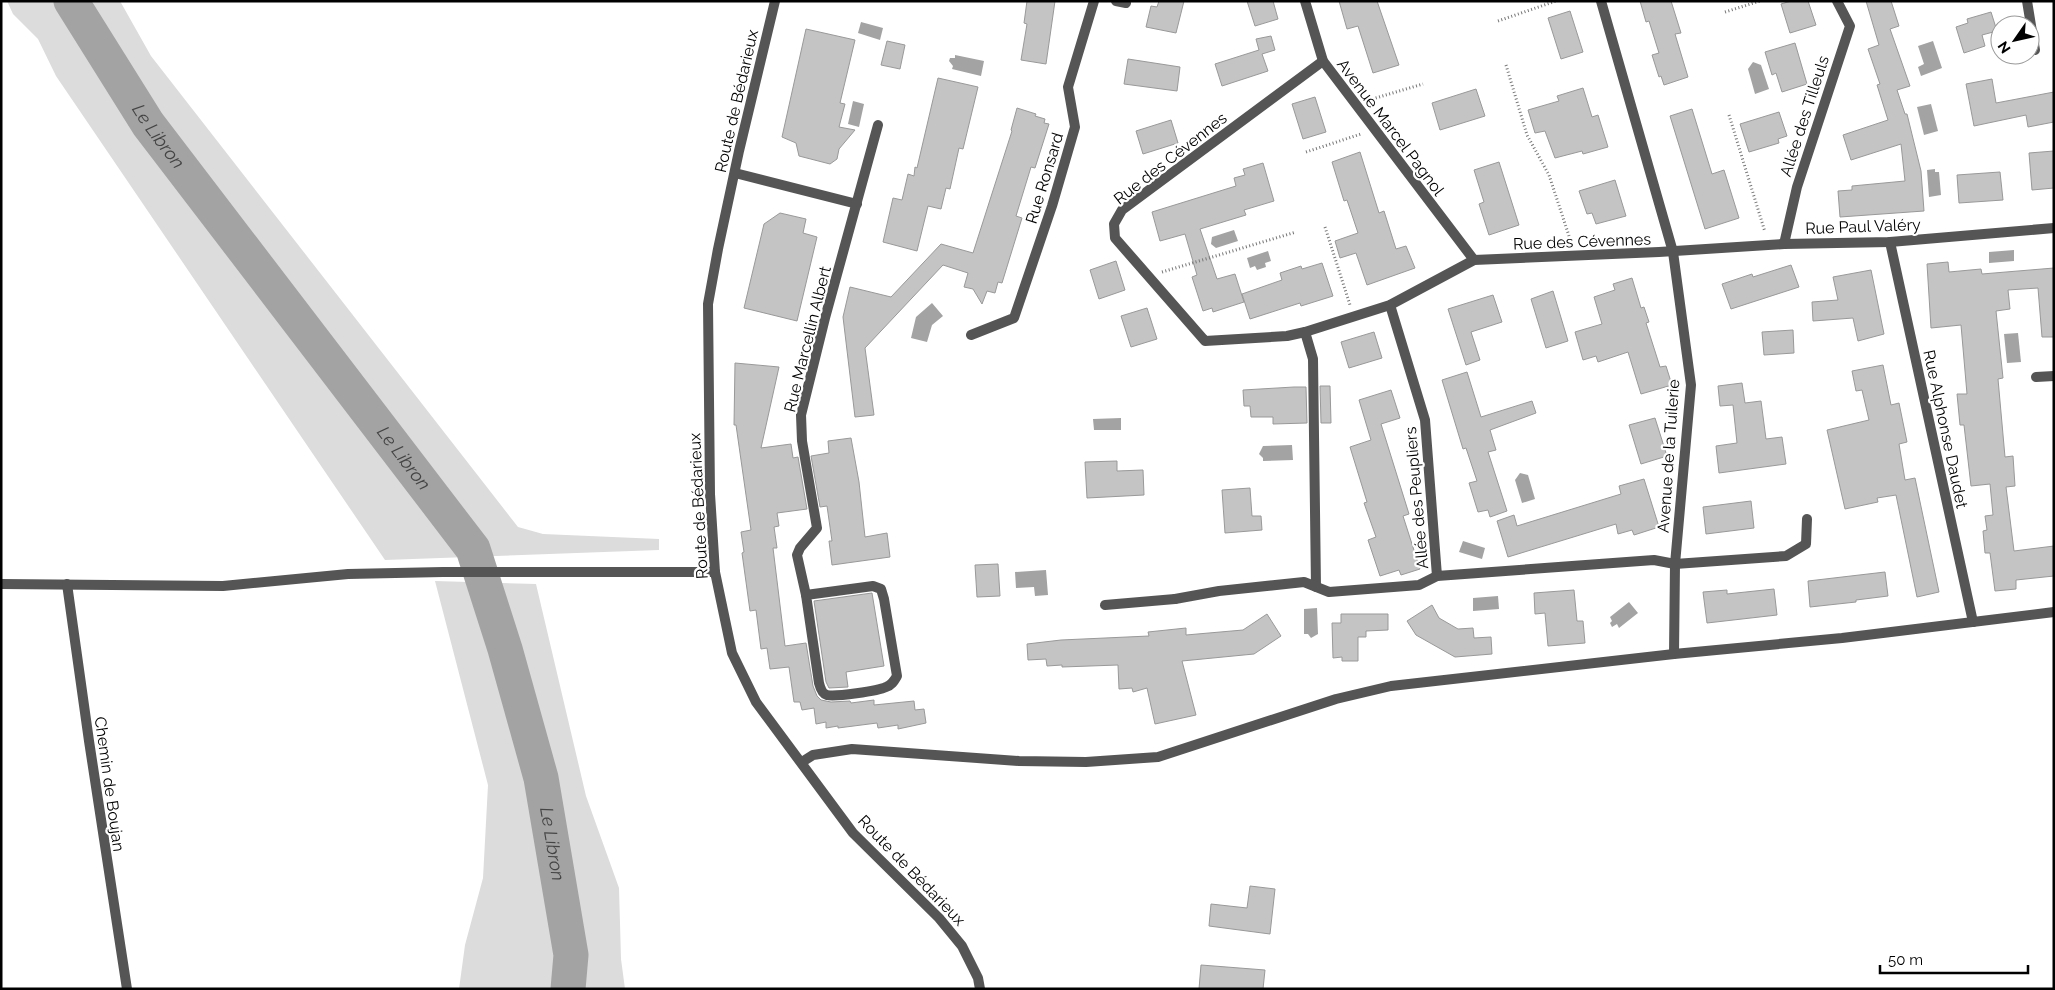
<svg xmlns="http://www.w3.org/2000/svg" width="2055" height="990" font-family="Raleway,sans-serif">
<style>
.green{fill:#dcdcdc}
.water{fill:#a3a3a3}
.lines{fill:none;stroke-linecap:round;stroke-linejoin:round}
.river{stroke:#a3a3a3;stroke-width:35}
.building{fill:#c4c4c4;stroke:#999}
.path{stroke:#777;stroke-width:3;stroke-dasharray:1 2.5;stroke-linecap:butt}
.service{stroke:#555;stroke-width:10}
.minor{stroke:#555;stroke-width:10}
.tertiary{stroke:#555;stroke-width:10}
.labels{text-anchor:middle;stroke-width:4.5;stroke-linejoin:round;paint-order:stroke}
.street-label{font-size:16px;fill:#000;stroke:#fff}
.water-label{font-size:18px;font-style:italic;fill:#444;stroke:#fff}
</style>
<rect width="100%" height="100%" fill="#fff"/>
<g class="green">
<polygon points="7,1 120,1 151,56 518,527 543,534 659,539 659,550 385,560 56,76 38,39 13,14"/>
<polygon points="435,581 536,584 586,796 619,888 621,959 625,989 459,989 465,945 483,878 488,785"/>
</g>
<g class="water">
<polygon points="861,22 883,28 880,40 858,33"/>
<polygon points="1933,41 1942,68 1921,76 1918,67 1924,64 1918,46"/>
<polygon points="955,55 984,61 981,76 952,69 953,66 949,61 950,58 955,58"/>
<polygon points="1753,62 1761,65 1769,89 1755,94 1748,69"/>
<polygon points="853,101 864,104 859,127 848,124"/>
<polygon points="1931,104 1938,131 1924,135 1917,107"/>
<polygon points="1935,169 1935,172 1939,172 1941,195 1929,197 1927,170"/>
<polygon points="1234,230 1238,241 1216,248 1211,244 1212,237"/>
<polygon points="2014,250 2014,261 1989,263 1989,252"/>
<polygon points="1268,251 1271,261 1265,263 1266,267 1257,270 1255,266 1250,268 1247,258"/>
<polygon points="932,303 943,316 932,325 927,342 911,338 916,317"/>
<polygon points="2018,333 2021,362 2007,363 2004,334"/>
<polygon points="1121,418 1121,430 1094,430 1093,419"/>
<polygon points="1292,445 1293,460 1263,461 1263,458 1259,454 1263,446"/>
<polygon points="1520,473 1528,475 1535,499 1522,503 1515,480"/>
<polygon points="1463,541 1485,548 1482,559 1459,552"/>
<polygon points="1046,570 1048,595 1035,596 1034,587 1016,588 1015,572"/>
<polygon points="1498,596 1499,609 1473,611 1473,598"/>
<polygon points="1629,602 1638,613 1619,628 1617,624 1612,627 1610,623 1612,621 1610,617"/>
<polygon points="1317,608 1318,634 1311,638 1308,634 1304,634 1304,609"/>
</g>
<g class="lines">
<path class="river" id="s1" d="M71,1L148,124L473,549L505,649L541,778L571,955L568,989"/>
</g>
<g class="building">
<polygon points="1027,1 1055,1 1046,64 1021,60 1027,24 1024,23"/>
<polygon points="1159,1 1184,1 1176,33 1146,27 1151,6 1157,7"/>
<polygon points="1247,1 1273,1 1278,19 1255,26"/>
<polygon points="1339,1 1377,1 1399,65 1373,73 1358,26 1347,29"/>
<polygon points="1640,1 1671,1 1681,33 1675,34 1688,77 1664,85 1661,76 1659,77 1652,55 1659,53 1649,21 1646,22"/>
<polygon points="1791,1 1808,1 1816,25 1790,33 1781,4"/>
<polygon points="1866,1 1891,1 1899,26 1890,29 1910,86 1897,90 1905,114 1907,114 1921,171 1924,211 1840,217 1838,191 1852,190 1852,186 1905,181 1901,144 1851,160 1843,135 1888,120 1877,85 1880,84 1868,49 1879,45"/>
<polygon points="1570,11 1583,52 1561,59 1548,18"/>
<polygon points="1991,12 1997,31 1982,35 1985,46 1964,53 1956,27 1968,23 1967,19"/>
<polygon points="806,29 855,40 840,103 845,104 839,127 855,130 839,149 837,159 830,164 799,156 796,143 782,137"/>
<polygon points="1271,36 1275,50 1262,54 1268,71 1222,86 1215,64 1259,50 1256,39"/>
<polygon points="887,41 905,45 900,69 881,65"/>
<polygon points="1795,43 1807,84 1782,92 1776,73 1772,75 1765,52"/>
<polygon points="1128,59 1180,67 1177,91 1124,84"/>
<polygon points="938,78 978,87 963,149 959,148 950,189 946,188 941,209 928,206 917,251 883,242 893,198 902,200 908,174 914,176 915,167 917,168"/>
<polygon points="1992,79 1996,103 2054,92 2054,122 2028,127 2026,115 1974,126 1966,84"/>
<polygon points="1583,88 1592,117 1598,115 1608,147 1583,154 1582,151 1555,158 1545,131 1535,133 1528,110 1559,101 1557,96"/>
<polygon points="1476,89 1485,116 1440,130 1432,103"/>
<polygon points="1315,97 1326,132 1303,139 1292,104"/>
<polygon points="1017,108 1036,114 1035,116 1045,119 1044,123 1049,124 1035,168 1031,167 1016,216 1022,218 1002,283 998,282 995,293 987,291 982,304 973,289 964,287 968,273 943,265 865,348 874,415 855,417 843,317 850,287 891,297 941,244 973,253 1012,131 1011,130"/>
<polygon points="1692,109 1712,174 1724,170 1739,218 1705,229 1670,116"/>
<polygon points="1779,112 1787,136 1778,139 1779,143 1749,152 1740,124"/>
<polygon points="1171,120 1178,143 1143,154 1136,131"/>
<polygon points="2054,151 2054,188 2032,190 2029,153"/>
<polygon points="1360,152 1379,213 1384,211 1396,249 1406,246 1415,268 1367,285 1356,253 1340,258 1335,241 1358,233 1347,200 1344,201 1332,162"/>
<polygon points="1499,162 1519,225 1489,235 1479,204 1484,202 1474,170"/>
<polygon points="1263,163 1274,201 1244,210 1246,215 1200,229 1217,279 1235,274 1244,302 1213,312 1212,308 1203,311 1192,277 1197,275 1185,234 1160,241 1152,212 1236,186 1234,178 1245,175 1243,169"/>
<polygon points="2000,172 2003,200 1959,203 1957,175"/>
<polygon points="1615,180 1626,216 1596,224 1592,213 1587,214 1579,191"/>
<polygon points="780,213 806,219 803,233 817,237 797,321 744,308 764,224"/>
<polygon points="1116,261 1125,290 1099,299 1090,270"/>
<polygon points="1948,262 1949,272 1981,269 1982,274 2054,268 2054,337 2042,337 2038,288 2008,290 2010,309 1996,311 2003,378 1998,379 2005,457 2013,456 2015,486 2006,487 2014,551 2054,546 2054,576 2016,580 2016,589 1995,591 1990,553 1985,553 1983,531 1987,530 1985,516 1993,515 1990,484 1971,486 1964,425 1960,425 1957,394 1967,394 1961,325 1931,328 1927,264"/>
<polygon points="1322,263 1333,296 1301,306 1300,303 1250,319 1242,294 1282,280 1280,273 1301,266 1302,269"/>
<polygon points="1791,265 1799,287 1731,309 1722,284 1752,274 1753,277"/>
<polygon points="1871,270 1884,334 1858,341 1853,318 1813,321 1812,302 1838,300 1833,277"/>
<polygon points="1632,278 1641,308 1644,307 1649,322 1646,323 1660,367 1666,366 1672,385 1641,394 1628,352 1598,362 1596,356 1583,360 1575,332 1602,324 1594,297 1615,290 1613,284"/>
<polygon points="1553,291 1568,341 1546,348 1531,299"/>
<polygon points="1493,295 1502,322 1471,332 1480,360 1466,365 1448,309"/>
<polygon points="1147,308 1157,339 1131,347 1121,316"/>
<polygon points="1793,330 1794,353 1764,355 1762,332"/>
<polygon points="1374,332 1382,358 1349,368 1341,342"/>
<polygon points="735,363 779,367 761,448 791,444 793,458 798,457 807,509 777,513 779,526 774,527 777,548 773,548 785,646 806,643 813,686 817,696 821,700 831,702 850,701 851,703 874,700 874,705 914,701 915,710 924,709 926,723 898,729 898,725 878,728 877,723 838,728 838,726 826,728 826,722 816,724 814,708 802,710 800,702 794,702 789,667 770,669 767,648 761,649 756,610 750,611 742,553 744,552 741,532 751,530 736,425 734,425"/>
<polygon points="1883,365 1891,405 1899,403 1907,442 1899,444 1905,480 1915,478 1939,592 1917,597 1896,495 1877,498 1878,502 1845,509 1827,430 1869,420 1862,390 1856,391 1852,371"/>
<polygon points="1467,372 1481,417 1532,401 1536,413 1490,430 1496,450 1488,452 1507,511 1490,517 1488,510 1478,512 1469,483 1477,481 1466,448 1463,449 1442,380"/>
<polygon points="1742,383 1745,403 1761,401 1766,439 1782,437 1786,464 1719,473 1716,446 1737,443 1733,405 1720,406 1718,386"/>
<polygon points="1320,386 1330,386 1331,423 1321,423"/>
<polygon points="1294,387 1306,387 1307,423 1273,424 1273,417 1251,417 1250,406 1244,406 1243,390"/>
<polygon points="1391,390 1400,418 1381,424 1409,514 1403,516 1420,569 1401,575 1399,570 1380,576 1368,540 1376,537 1364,503 1367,502 1350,447 1371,440 1359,400"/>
<polygon points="1655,418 1667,456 1641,464 1629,425"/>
<polygon points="851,438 859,482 865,537 887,533 890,557 832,565 829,541 832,541 827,506 820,507 811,456 829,453 828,441"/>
<polygon points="1117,461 1117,471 1143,470 1144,495 1087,498 1085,462"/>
<polygon points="1644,479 1659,527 1634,535 1632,530 1618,534 1616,524 1508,557 1497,521 1514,515 1517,526 1621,494 1619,486"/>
<polygon points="1250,488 1252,516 1261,516 1262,530 1225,533 1222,490"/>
<polygon points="1751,501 1754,528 1706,534 1703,507"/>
<polygon points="998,564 1000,596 977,597 975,565"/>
<polygon points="1885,572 1888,596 1856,600 1856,602 1810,607 1808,581"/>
<polygon points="1774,589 1777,615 1707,623 1703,592 1727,590 1727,594"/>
<polygon points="1574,590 1577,621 1583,621 1585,643 1548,646 1545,613 1535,614 1534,593"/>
<polygon points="872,593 884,666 846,672 848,687 829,688 826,682 814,601"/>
<polygon points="1432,605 1439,618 1458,629 1473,628 1474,638 1491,637 1492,654 1455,657 1416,635 1407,621"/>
<polygon points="1267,614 1281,636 1254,654 1182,661 1196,715 1155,724 1147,688 1133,692 1132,688 1119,689 1118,665 1062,667 1062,665 1047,666 1046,659 1028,660 1027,644 1061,640 1149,636 1148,632 1186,628 1186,635 1243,630"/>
<polygon points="1341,614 1388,614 1388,630 1366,631 1366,637 1358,637 1358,661 1342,661 1342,657 1333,658 1332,623 1341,623"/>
<polygon points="1250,886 1275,889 1270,934 1209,926 1211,904 1247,908"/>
<polygon points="1201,965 1265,970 1263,989 1199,989"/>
</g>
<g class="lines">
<g class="path">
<polyline points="1725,12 1760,1"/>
<polyline points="1498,21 1556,1"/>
<polyline points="1506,65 1527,135 1549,175 1571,242"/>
<polyline points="1369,100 1423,84"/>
<polyline points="1729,115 1765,232"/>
<polyline points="1306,152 1361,134"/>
<polyline points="1325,227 1350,305"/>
<polyline points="1162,272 1296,232"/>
</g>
<g class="service">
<polyline points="1116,1 1126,3"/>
<polyline points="735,173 857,204"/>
<polyline points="1305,332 1313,359 1316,587"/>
<polyline points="2036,377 2054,376"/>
<path d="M873,586L881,589L884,599L897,676C894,681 892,685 886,687C878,691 835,697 827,695C822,694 820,687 819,683L806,595Z"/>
<polyline points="806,595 797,555 800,548 817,528 802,441 801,415 825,318 878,125"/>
<polyline points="1105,605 1175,599"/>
</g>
<g class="minor">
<polyline points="1305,1 1323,61 1474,260"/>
<polyline points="1601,1 1673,252 1691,385 1675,564 1674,654"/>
<polyline points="2027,1 2035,50"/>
<polyline points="1323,61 1122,210 1114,224 1115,238 1205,341 1287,336 1305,332 1390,305 1474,260 1659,252 1784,244 1890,242 2054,228"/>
<polyline points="1890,242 1973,622"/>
<polyline points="1784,244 1797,187 1850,26 1837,1"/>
<polyline points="1390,305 1425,420 1437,576 1654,560 1675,564 1786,556 1806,544 1807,519"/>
<polyline points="971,335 1014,318 1052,206 1075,127 1068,87 1094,1"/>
<polyline points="1,584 223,586 348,574 443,572 715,572"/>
<polyline points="67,584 89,741 127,989"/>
<polyline points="1175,599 1219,591 1304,582 1329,592 1419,585 1437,576"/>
<polyline points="802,762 813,755 852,749 1019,761 1086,762 1158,757 1336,699 1391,686 1674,654 1842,638 2054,612"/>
</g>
<polyline class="tertiary" points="775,1 739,151 718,249 708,304 710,494 715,572 732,653 756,702 853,833 939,918 962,946 978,978 980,989"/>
</g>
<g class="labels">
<g class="street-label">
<text transform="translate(736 101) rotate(-77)" y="6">Route de Bédarieux</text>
<text transform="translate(1804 116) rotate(-72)" y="6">Allée des Tilleuls</text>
<text transform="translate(1391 127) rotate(53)" y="6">Avenue Marcel Pagnol</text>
<text transform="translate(1170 158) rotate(-38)" y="6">Rue des Cévennes</text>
<text transform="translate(1044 178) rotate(-73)" y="6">Rue Ronsard</text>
<text transform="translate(1863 226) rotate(-2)" y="6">Rue Paul Valéry</text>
<text transform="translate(1582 241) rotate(-2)" y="6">Rue des Cévennes</text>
<text transform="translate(807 339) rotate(-76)" y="6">Rue Marcellin Albert</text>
<text transform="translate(1946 429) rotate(78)" y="6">Rue Alphonse Daudet</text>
<text transform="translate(1668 456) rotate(-86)" y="6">Avenue de la Tuilerie</text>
<text transform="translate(1416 498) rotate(-95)" y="6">Allée des Peupliers</text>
<text transform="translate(698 506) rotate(-93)" y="6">Route de Bédarieux</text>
<text transform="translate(110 784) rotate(82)" y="6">Chemin de Boujan</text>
<text transform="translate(912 870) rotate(46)" y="6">Route de Bédarieux</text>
</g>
<g class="water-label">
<text dy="6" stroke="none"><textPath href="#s1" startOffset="161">Le Libron</textPath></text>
<text dy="6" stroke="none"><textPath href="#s1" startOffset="566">Le Libron</textPath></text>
<text dy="6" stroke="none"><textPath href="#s1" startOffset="986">Le Libron</textPath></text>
</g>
</g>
<rect width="2055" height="990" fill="none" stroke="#000000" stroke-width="5"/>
<g transform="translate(2015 40) rotate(236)"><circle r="24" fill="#ffffff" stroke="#999999"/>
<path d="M0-4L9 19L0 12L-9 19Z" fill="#000000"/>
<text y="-8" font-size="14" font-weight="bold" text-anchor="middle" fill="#000000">N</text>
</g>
<path d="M1880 965v8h148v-8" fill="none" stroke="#000000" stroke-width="2.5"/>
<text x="1888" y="965" font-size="15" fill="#000000" stroke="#ffffff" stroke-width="4" paint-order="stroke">50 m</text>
</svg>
